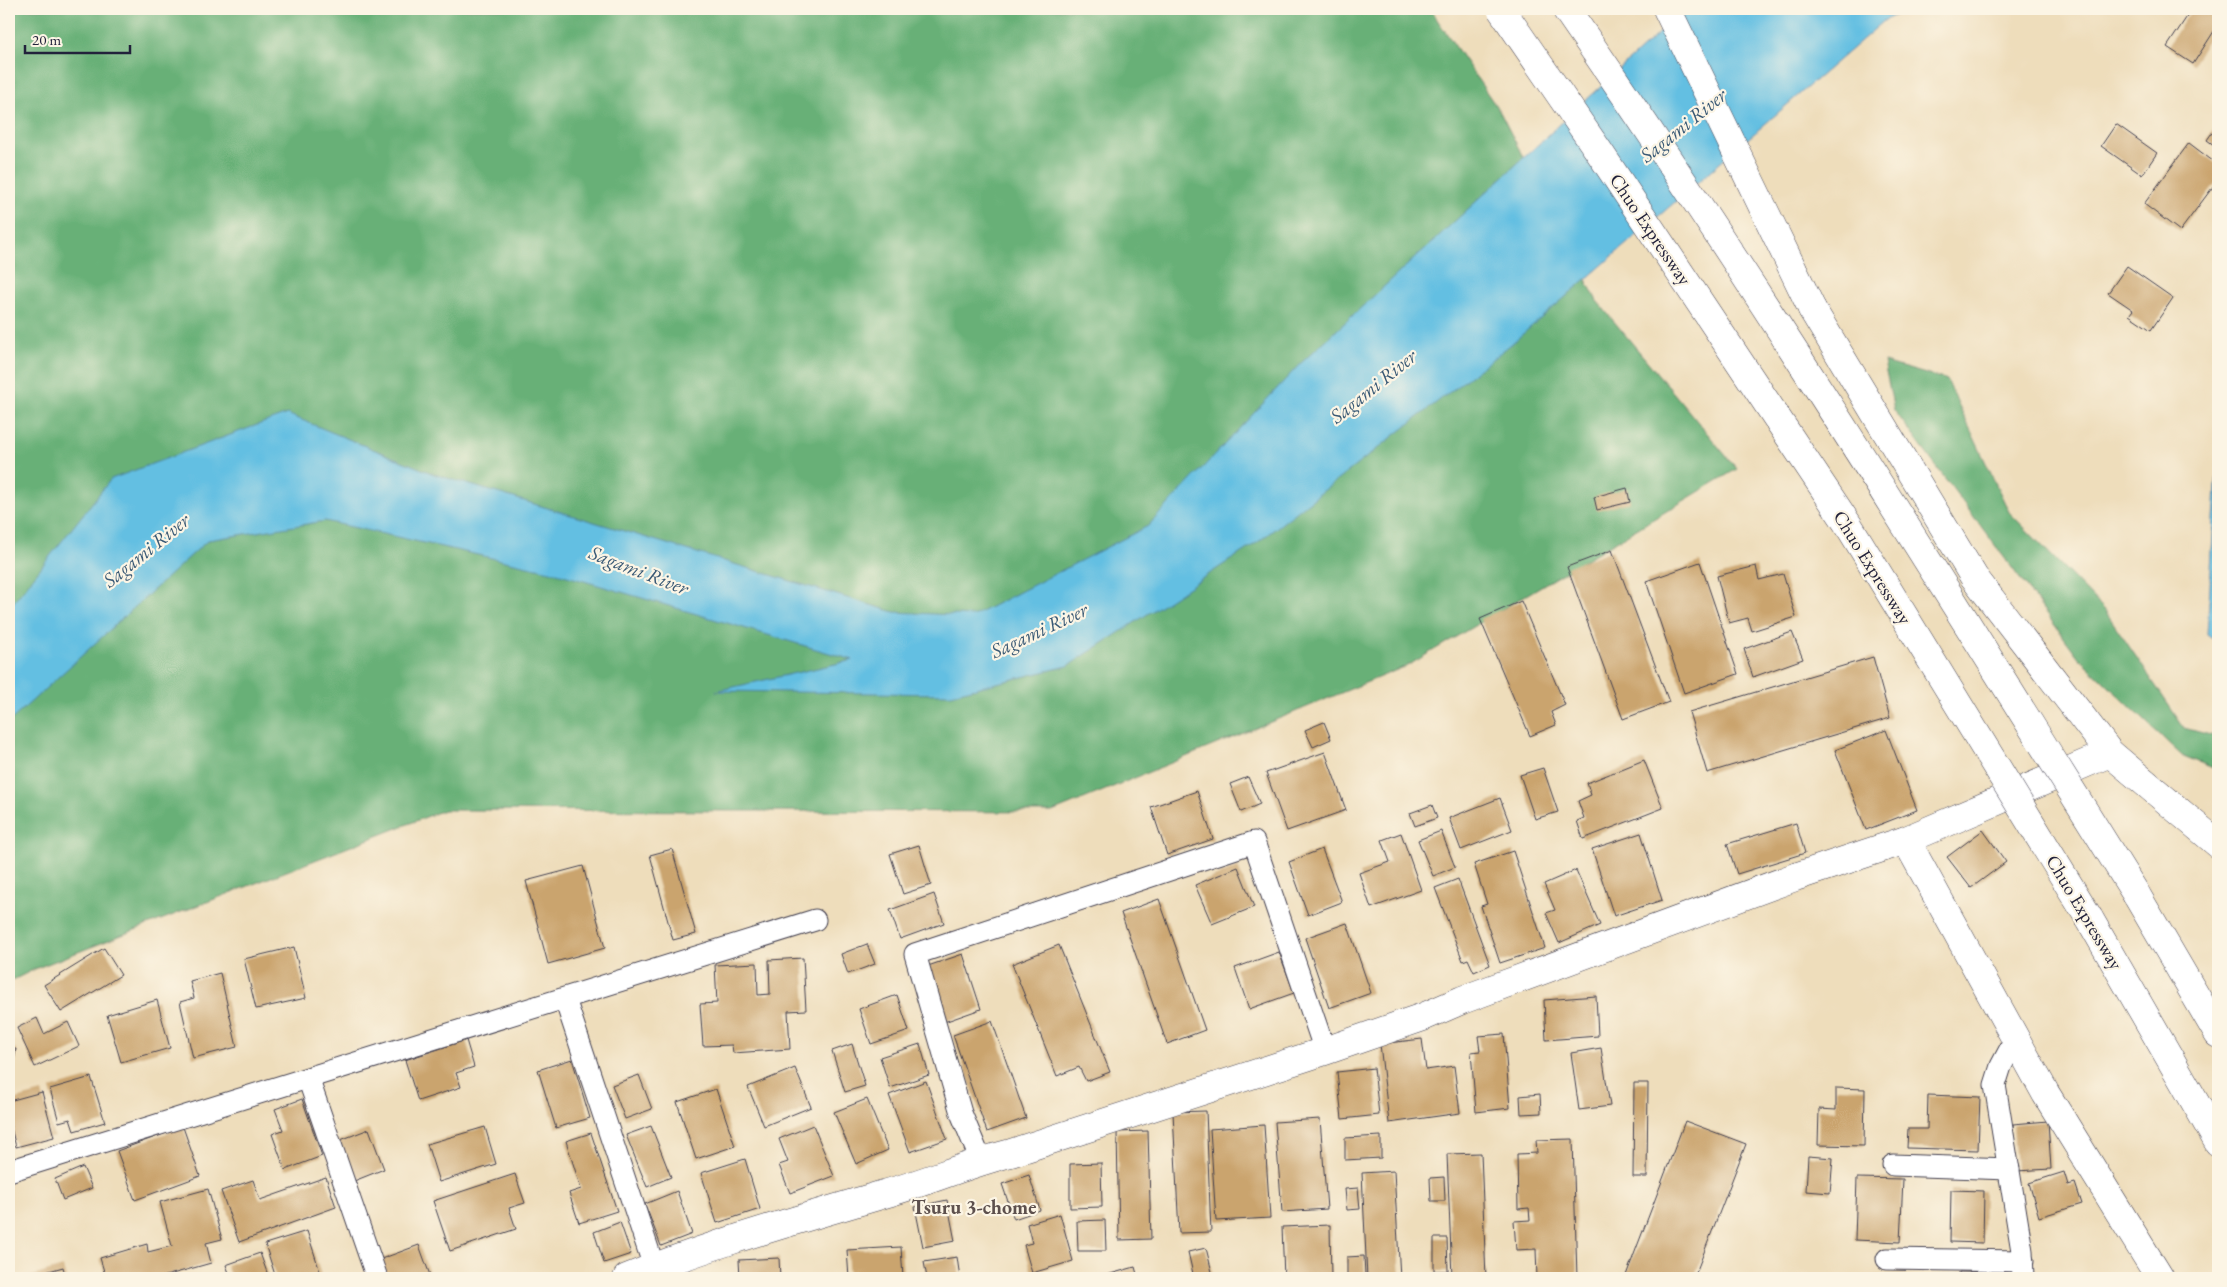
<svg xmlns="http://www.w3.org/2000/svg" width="2227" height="1287" font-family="'EB Garamond',serif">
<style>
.forest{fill:#68b077;stroke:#456959}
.water{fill:#64bfe2;stroke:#43708e}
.building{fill:#caa46e}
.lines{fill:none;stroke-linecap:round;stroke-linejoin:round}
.lane-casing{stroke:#413e4e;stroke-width:23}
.street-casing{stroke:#413e4e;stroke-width:29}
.secondary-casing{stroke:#413e4e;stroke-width:29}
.highway-casing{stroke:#413e4e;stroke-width:29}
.lane{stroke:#fff;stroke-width:21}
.street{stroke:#fff;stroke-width:28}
.secondary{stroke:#fff;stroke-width:28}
.highway{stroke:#fff;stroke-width:28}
.highway-bridge-casing{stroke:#413e4e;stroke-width:29;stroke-linecap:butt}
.highway-bridge{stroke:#fff;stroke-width:28}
.labels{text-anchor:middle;stroke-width:4.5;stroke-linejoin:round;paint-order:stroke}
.street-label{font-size:19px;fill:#22223b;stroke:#fcf5e5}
.water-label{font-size:20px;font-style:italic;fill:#395975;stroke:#fcf5e5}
.neighbourhood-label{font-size:20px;font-weight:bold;fill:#5d504d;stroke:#fcf5e5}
</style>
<rect width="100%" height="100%" fill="#fcf5e5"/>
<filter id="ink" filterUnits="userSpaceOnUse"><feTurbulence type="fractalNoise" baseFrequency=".02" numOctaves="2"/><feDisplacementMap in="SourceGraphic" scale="10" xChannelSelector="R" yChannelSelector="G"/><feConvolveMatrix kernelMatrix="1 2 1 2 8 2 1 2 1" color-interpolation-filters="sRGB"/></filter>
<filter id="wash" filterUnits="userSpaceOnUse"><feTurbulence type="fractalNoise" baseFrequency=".0096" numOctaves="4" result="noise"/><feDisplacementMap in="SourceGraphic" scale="20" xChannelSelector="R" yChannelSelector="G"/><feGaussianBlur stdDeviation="1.12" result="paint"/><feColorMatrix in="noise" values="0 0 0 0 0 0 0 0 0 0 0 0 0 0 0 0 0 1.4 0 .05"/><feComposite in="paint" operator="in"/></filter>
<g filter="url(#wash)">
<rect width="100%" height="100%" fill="#edb"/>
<g class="forest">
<polygon points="9,9 1430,9 1500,112 1597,301 1737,469 1409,665 1052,812 444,810 37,968 9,982"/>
<polygon points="1884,362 1947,380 2009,512 2104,609 2184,728 2218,737 2218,770 2181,755 2080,659 1894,410"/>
</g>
<g class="water">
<polygon points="1685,9 1909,9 1885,20 1510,345 1258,542 1068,666 951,694 716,691 853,660 550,571 325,521 208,540 9,722 9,608 111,479 287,414 434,474 894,612 973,616 1148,526 1300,364"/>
<polygon points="2218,454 2218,642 2207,634"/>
</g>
<g id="blocks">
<g class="building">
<polygon points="2192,9 2218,9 2218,25 2193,64 2167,47"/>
<polygon points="2116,124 2157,153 2142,175 2101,146"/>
<polygon points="2218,124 2218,148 2207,140"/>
<polygon points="2189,143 2218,165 2218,180 2180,231 2144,204"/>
<polygon points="2127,266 2173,298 2151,330 2129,315 2133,310 2108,293"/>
<polygon points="1627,488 1630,502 1597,510 1594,497"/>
<polygon points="1612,550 1669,702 1623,719 1567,567"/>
<polygon points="1700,562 1738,674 1684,693 1646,581"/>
<polygon points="1756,566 1759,580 1783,574 1796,617 1752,631 1748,618 1729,623 1717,576"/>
<polygon points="1521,601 1565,705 1551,712 1556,725 1530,736 1480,619"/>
<polygon points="1792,632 1803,659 1753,677 1744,649"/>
<polygon points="1873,657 1890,718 1707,773 1689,712"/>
<polygon points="1324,722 1331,739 1313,747 1305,730"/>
<polygon points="1886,730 1917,810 1866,830 1835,750"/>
<polygon points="1325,752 1346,810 1287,831 1266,773"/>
<polygon points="1644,760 1663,808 1583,839 1577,821 1584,818 1578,801 1591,795 1587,783"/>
<polygon points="1543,768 1558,812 1535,819 1520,775"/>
<polygon points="1248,777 1260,804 1241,812 1230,784"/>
<polygon points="1197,791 1213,839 1167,855 1151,807"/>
<polygon points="1500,798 1512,830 1461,850 1449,818"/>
<polygon points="1432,805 1437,818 1415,826 1410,813"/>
<polygon points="1796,823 1805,853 1737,874 1727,844"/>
<polygon points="1983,830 2006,862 1971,888 1947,857"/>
<polygon points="1441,831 1455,867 1433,876 1418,840"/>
<polygon points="1401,833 1421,890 1371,908 1359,873 1390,862 1382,840"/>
<polygon points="1641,833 1662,900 1614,916 1592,849"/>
<polygon points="919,845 931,885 903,894 890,854"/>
<polygon points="672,849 696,934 673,940 650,855"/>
<polygon points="1322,849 1342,902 1308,915 1289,862"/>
<polygon points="1513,851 1545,948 1500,963 1481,906 1487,904 1474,864"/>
<polygon points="583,866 605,948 548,964 526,881"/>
<polygon points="1238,867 1254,907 1212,924 1195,885"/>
<polygon points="1576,870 1600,925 1559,943 1546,913 1555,910 1544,884"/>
<polygon points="1458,879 1490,965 1474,972 1468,959 1463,961 1435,888"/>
<polygon points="934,894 944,923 900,939 890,910"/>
<polygon points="1159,899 1205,1030 1167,1044 1121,913"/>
<polygon points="1347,923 1371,993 1329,1008 1305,938"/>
<polygon points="867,944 875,964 848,974 841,954"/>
<polygon points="1059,945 1110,1072 1086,1081 1079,1067 1057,1076 1012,964"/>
<polygon points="294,947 306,998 256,1009 244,959"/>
<polygon points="104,948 121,975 61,1012 44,985"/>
<polygon points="1279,952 1294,993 1249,1009 1235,968"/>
<polygon points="963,954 981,1009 944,1022 925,967"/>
<polygon points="803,958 806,1010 788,1011 790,1049 733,1053 732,1045 703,1046 700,1004 717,1003 715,965 757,963 758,995 770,994 769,960"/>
<polygon points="220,973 237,1047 193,1058 180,1002 194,998 190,981"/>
<polygon points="897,995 909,1031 871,1044 859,1009"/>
<polygon points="1596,996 1598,1036 1546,1040 1544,1000"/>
<polygon points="157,1000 170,1048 121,1062 107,1015"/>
<polygon points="37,1018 44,1034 68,1022 79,1046 35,1067 17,1028"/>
<polygon points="992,1021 1026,1118 987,1132 953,1035"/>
<polygon points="1504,1034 1510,1108 1476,1112 1471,1052 1480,1051 1478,1036"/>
<polygon points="1422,1039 1426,1070 1454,1066 1460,1113 1389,1123 1380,1044"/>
<polygon points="466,1040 474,1067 456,1073 461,1087 418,1101 405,1060"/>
<polygon points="852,1044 865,1086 845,1092 832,1051"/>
<polygon points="920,1044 929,1075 890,1088 880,1057"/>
<polygon points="9,1048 16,1049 13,1067 9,1066"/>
<polygon points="1601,1048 1610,1106 1579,1110 1571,1053"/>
<polygon points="572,1059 590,1118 556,1128 538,1070"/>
<polygon points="795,1068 811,1107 764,1126 748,1087"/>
<polygon points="1374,1068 1379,1115 1342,1119 1337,1072"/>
<polygon points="639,1075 652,1109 625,1119 612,1085"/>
<polygon points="91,1077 105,1122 74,1131 70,1119 59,1122 50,1089"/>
<polygon points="926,1081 947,1139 910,1152 889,1095"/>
<polygon points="1634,1083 1648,1083 1647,1177 1633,1177"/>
<polygon points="1836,1088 1865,1089 1864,1146 1818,1145 1819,1109 1836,1110"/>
<polygon points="716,1089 735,1146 696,1159 677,1102"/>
<polygon points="42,1092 54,1137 16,1147 9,1120 9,1101"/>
<polygon points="1540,1094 1541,1113 1521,1114 1520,1096"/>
<polygon points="1928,1095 1980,1097 1978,1150 1907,1148 1908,1129 1927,1129"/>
<polygon points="302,1099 322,1156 285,1170 272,1134 283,1130 275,1109"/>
<polygon points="867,1099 888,1150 856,1164 834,1112"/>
<polygon points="1206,1111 1211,1232 1179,1233 1173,1112"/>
<polygon points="1320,1119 1327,1209 1282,1212 1275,1122"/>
<polygon points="1685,1121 1746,1144 1694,1278 1625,1278"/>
<polygon points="2048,1121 2051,1169 2016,1171 2013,1124"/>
<polygon points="813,1125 834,1176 790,1193 779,1165 788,1162 779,1139"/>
<polygon points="1264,1125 1270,1218 1216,1221 1210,1129"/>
<polygon points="651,1126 671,1177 647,1187 626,1135"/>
<polygon points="183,1127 200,1176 135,1200 117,1151"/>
<polygon points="485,1127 496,1164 439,1182 427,1144"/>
<polygon points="369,1129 384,1169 354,1181 338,1141"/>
<polygon points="1148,1131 1151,1239 1119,1240 1117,1132"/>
<polygon points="591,1133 617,1211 579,1223 569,1193 581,1189 566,1141"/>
<polygon points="1381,1136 1381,1158 1345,1160 1345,1138"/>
<polygon points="1573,1139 1577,1278 1537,1278 1536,1249 1516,1250 1514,1221 1530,1220 1529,1208 1518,1209 1517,1154 1537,1153 1536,1140"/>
<polygon points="1481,1153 1486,1278 1452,1278 1447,1154"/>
<polygon points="1808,1156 1833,1158 1830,1193 1806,1191"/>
<polygon points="745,1159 760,1209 717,1223 701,1173"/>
<polygon points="1101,1163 1102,1207 1070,1208 1070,1164"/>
<polygon points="83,1167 92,1188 63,1200 55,1179"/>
<polygon points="1394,1171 1400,1278 1367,1278 1362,1173"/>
<polygon points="2064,1172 2068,1185 2075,1183 2082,1204 2039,1217 2029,1183"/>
<polygon points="515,1174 525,1203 509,1208 516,1229 450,1251 433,1201"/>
<polygon points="1029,1175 1040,1210 1014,1219 1002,1184"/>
<polygon points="326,1177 336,1207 239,1242 221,1191 253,1180 260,1200"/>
<polygon points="1444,1177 1445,1201 1431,1201 1430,1178"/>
<polygon points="1857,1178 1903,1179 1900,1242 1855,1240"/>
<polygon points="1358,1188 1360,1209 1347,1210 1345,1189"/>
<polygon points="208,1189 222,1239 206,1243 211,1263 158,1278 106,1278 100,1258 147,1244 148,1252 172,1246 160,1202"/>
<polygon points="1951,1190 1984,1191 1983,1243 1950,1242"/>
<polygon points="677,1191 692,1234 661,1246 645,1204"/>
<polygon points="947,1200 955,1241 923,1247 915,1207"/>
<polygon points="1060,1214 1073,1261 1032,1273 1024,1245 1032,1243 1027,1224"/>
<polygon points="1105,1220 1106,1251 1078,1251 1077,1221"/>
<polygon points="620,1222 631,1254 604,1263 594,1232"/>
<polygon points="1330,1225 1331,1278 1284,1278 1282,1227"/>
<polygon points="307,1231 322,1278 276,1278 265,1244"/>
<polygon points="1434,1238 1447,1238 1448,1271 1434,1271"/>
<polygon points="419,1245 431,1278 388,1278 381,1259"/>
<polygon points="901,1247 903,1278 849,1278 847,1250"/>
<polygon points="1206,1248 1213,1276 1194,1278 1188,1252"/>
<polygon points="260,1253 269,1278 231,1278 226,1265"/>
<polygon points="1364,1256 1365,1275 1347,1276 1347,1257"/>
<polygon points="957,1257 960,1278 927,1278 924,1262"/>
<polygon points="779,1258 780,1278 740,1278 739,1260"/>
<polygon points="63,1267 66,1278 25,1278"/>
<polygon points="1135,1267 1138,1278 1096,1278"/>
<polygon points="1959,1272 2017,1273 2017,1278 1959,1278"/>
<polygon points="1087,1274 1088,1278 1071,1278 1071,1277"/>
</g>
</g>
</g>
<g filter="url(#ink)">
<use href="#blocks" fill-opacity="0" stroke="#413e4e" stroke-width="1"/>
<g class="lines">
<defs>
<g id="lane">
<polyline points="565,999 654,1267"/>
<polyline points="2016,1038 2001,1066 1995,1085 2022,1251 2023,1278"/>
<polyline points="308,1078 377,1278"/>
<polyline points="981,1161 961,1113 915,954 1254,842 1325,1051"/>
<polyline points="1893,1165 2009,1169"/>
<polyline points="9,1171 815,920"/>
<polyline points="1887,1259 2023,1261"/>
</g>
<g id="street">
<polyline points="1812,309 1974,577 2110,753 2218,844"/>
<polyline points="1906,840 2046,1094 2160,1278"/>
<path d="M627,1278C710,1244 798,1220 884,1194C927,1182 967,1164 1011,1153L1325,1051L1423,1017L1462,1000L1795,877L1906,840L2110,753"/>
</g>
<polyline id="secondary" points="1667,9 1812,309"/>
<g id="highway">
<polyline points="2136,894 2218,1034"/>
<polyline points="2089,918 2218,1142"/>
</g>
</defs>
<use href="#lane" class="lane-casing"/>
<use href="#street" class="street-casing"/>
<use href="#secondary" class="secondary-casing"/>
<use href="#highway" class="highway-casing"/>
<use href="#lane" class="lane"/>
<use href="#street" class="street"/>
<use href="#secondary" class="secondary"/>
<use href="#highway" class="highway"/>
<defs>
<g id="highway-bridge">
<polyline points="1501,9 1598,150 1849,526 2089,918"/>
<path d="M1566,9C1766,298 1950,596 2136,894"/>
</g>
</defs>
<use href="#highway-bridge" class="highway-bridge-casing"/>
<use href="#highway-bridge" class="highway-bridge"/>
</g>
</g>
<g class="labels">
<g class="street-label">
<text transform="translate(1651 229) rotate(56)" y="7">Chuo Expressway</text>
<text transform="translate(1873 567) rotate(58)" y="7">Chuo Expressway</text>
<text transform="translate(2085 912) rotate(59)" y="7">Chuo Expressway</text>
</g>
<g class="water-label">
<text transform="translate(1683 125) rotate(-39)" y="7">Sagami River</text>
<text transform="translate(1373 386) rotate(-39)" y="7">Sagami River</text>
<text transform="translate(146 550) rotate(-39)" y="7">Sagami River</text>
<text transform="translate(639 570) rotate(21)" y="7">Sagami River</text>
<text transform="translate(1039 630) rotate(-25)" y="7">Sagami River</text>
</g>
<g class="neighbourhood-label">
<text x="974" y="1214">Tsuru 3-chome</text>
</g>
</g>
<rect width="2227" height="1287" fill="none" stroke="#fcf5e5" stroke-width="30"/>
<path d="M25 45v8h105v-8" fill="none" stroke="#22223b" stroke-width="2.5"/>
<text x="32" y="45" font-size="15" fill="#22223b" stroke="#fcf5e5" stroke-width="4" paint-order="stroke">20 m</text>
</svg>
